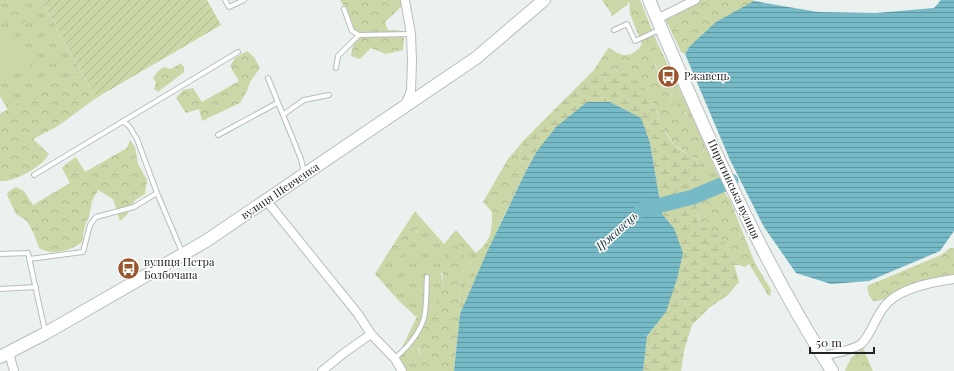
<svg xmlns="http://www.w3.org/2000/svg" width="954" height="371" font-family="'Playfair Display',serif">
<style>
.grass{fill:url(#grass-tufts)}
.forest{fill:url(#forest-crowns)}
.wetland{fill:url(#wetland-marsh)}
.garden{fill:url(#garden-furrows)}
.pitch{fill:#ccd7a7}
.water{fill:url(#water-rules)}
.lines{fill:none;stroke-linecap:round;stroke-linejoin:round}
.river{stroke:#75bac6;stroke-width:15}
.lane-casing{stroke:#b8bebb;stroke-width:6}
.street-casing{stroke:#b8bebb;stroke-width:10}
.secondary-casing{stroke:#b8bebb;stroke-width:14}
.lane{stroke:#fff;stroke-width:4}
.street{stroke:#fff;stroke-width:8}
.secondary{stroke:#fff;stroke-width:12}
.labels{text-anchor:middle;stroke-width:3;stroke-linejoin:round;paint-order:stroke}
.poi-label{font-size:11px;fill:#222423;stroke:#fff;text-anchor:start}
.street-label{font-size:11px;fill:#222423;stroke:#fff}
.water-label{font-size:12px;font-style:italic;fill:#13353b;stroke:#fff}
</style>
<defs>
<pattern id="grass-tufts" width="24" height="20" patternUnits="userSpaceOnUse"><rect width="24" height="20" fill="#ccd7a7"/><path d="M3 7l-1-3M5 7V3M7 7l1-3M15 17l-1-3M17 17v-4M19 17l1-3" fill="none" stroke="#afb88f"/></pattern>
<pattern id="forest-crowns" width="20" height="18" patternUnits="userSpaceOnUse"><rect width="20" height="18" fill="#ccd7a7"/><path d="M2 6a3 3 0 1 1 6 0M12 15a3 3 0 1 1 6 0" fill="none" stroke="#afb88f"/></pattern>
<pattern id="wetland-marsh" width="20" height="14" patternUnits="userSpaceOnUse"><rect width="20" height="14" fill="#ccd7a7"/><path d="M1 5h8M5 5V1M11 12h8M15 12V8" fill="none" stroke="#afb88f"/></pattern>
<pattern id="garden-furrows" width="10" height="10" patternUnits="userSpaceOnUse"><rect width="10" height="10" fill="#ccd7a7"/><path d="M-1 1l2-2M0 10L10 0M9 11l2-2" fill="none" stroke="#afb88f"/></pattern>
<pattern id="water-rules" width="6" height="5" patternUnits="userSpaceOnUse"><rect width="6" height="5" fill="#75bac6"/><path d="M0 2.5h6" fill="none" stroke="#6097a0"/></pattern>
</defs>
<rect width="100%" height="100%" fill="#ebf1ee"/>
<g class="grass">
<polygon points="0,0 41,0 84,77 58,79 8,110 0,96"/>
<polygon points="602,0 629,0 628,4 611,17 611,13"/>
<path d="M657,42L689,109L721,182L701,191L702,173L696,159L701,157L704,151L686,113L670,103L673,88C656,69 652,68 657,42Z"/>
<path d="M492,212L501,222L460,314L459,290L465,263L441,273C442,279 443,287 442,293C440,306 421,307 416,317L398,300L375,274L386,256L395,261L417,232V223L420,217L444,244L456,230L476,253C492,240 492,231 492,212Z"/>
<polygon points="417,347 422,357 422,371 397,371 391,362 402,348 412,349"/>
</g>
<g class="forest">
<path d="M340,0H400L402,6L385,22L388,30L402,31L404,39L403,50L386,54L371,48L360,59L351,56C357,30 354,22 340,0Z"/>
<path d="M629,0H640L657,42L655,66L660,74L673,88L670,103C690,108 696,133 704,152L701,157L696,159L674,145L662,126L656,109L648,95L617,70L601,73L594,70L609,47C617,54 626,59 636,51C639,49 640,47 642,44L630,14Z"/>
<polygon points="699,0 754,0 754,1 690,46 685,54 681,52 665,18"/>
<path d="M26,6L34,8C29,20 20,30 7,23L6,19L10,13Z"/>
<polygon points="247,51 254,57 260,68 250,82 247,91 240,103 202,121 199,109 186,113 176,98 183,90 193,88 202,102 239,81 230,66 235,58"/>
<polygon points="181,63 184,67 184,72 158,92 154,89 156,83 153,78 157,72 164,67 171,69"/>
<path d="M84,77L96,98L58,126L33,139L49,154C42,167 15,182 0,181V114L58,79Z"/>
<path d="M130,140L135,147L138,164L147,180L145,194L135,200L127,215L120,221L113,199L98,190L92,201L89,217L85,225L82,242C70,251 52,256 39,248L34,234L27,221L16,214L7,195L8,192L16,187L24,191L33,205L70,183L62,168L67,163L76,157L85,172L127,148Z"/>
<polygon points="524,140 519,156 525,173 501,222 483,202 508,159"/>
<path d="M722,189L730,200L755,263L771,290L770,296L768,295L749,264L745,267L739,265H734C726,240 722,237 699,225L697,207L700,197Z"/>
<path d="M415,211L420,217C417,223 418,227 416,233C413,244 404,254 395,261L386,256Z"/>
<polygon points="460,245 464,252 465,263 459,290 460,314 454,371 422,371 422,357 418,347 412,349 402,348 419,312 436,302 442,294 443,263 447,251 452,246"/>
<path d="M950,248H954V275C938,278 923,281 907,287C895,291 886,302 873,301L869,295L867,286L941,255Z"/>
<polygon points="863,348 873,371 845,371 851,358"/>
</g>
<path class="wetland" d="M594,70C605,75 610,69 618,71C623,72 633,77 637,81C656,97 658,125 673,144C683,155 698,152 702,173C704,185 699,196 698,207C697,212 698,219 699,225C704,228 711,230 716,234C731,246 734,265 739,282L728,295L709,308L692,325L684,351L681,371H643L647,336L666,312L674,228L662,214L650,143L537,151L525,173L519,156L524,140Z"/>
<polygon class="garden" points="41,0 207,0 221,25 96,98"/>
<polygon class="pitch" points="9,26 32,65 3,82 0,77 0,31"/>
<g class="water">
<polygon points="941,0 954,0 954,231 940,251 869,281 831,284 796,273 764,227 730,160 685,54 690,46 716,22 754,1 818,12 876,13 934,8"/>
<polygon points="587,102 610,102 641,118 650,143 662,214 674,228 683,253 677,279 666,312 647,336 643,371 454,371 460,314 487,252 525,173 537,151 556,127"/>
</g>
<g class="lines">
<polyline class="river" points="641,210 693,197 731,181"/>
<defs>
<g id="lane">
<polyline points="225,0 229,7 244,0"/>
<polyline points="344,9 352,31 359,35"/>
<polyline points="614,30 627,24 635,41 659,30"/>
<polyline points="336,68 338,56 359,35 411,34"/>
<polyline points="268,78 301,159 304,173"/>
<polyline points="284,114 304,100 329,95"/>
<polyline points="123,121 129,126 137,139 157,193"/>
<polyline points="218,135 277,103"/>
<polyline points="34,175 238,52"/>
<polyline points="0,254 28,253 45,331"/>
<polyline points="29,259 83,252 90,225 96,217 134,207 157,193 182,252"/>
<polyline points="0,289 36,287"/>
<path d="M395,358C408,347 419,335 424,318C427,306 426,290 427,277"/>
</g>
<g id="street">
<polyline points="657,19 695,0"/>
<polyline points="405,105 411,91 412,61 411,34 405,0"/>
<polyline points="266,200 358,314 371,334 395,359 402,371"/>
<polyline points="9,353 14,371"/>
<path d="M823,356C832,354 858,349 863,342C872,332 875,318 884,307C898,288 932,282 954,279"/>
<polyline points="322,371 344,353 371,334"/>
</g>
<g id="secondary">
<path d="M649,0C703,127 758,255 832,371"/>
<polyline points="0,357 46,333 206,241 476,58 544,0"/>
</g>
</defs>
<use href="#lane" class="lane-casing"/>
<use href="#street" class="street-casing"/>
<use href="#secondary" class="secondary-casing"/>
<use href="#lane" class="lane"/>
<use href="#street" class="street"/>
<use href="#secondary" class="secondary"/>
</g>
<defs>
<symbol id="bus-disc" viewBox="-11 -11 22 22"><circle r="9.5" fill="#9b552c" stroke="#fff"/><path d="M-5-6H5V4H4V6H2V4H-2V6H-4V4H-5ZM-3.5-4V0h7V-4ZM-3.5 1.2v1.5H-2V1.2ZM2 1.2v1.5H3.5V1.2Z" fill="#fff"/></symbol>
</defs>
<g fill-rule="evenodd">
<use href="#bus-disc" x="656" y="64" width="25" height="25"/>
<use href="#bus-disc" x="116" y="256" width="25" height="25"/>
</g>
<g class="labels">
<g class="poi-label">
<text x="684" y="80">Ржавець</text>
<text x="144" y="266">вулиця Петра<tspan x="144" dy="13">Болбочана</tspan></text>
</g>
<g class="street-label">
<text transform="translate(734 189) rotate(65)" y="4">Пирятинська вулиця</text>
<text transform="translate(280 191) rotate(-34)" y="4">вулиця Шевченка</text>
</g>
<g class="water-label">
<text transform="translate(617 231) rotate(-42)" y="4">Іржавець</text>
</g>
</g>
<path d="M810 347v6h64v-6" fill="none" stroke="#222423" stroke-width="2"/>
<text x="816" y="347" font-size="12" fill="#222423" stroke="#ffffff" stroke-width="3" paint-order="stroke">50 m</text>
</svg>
